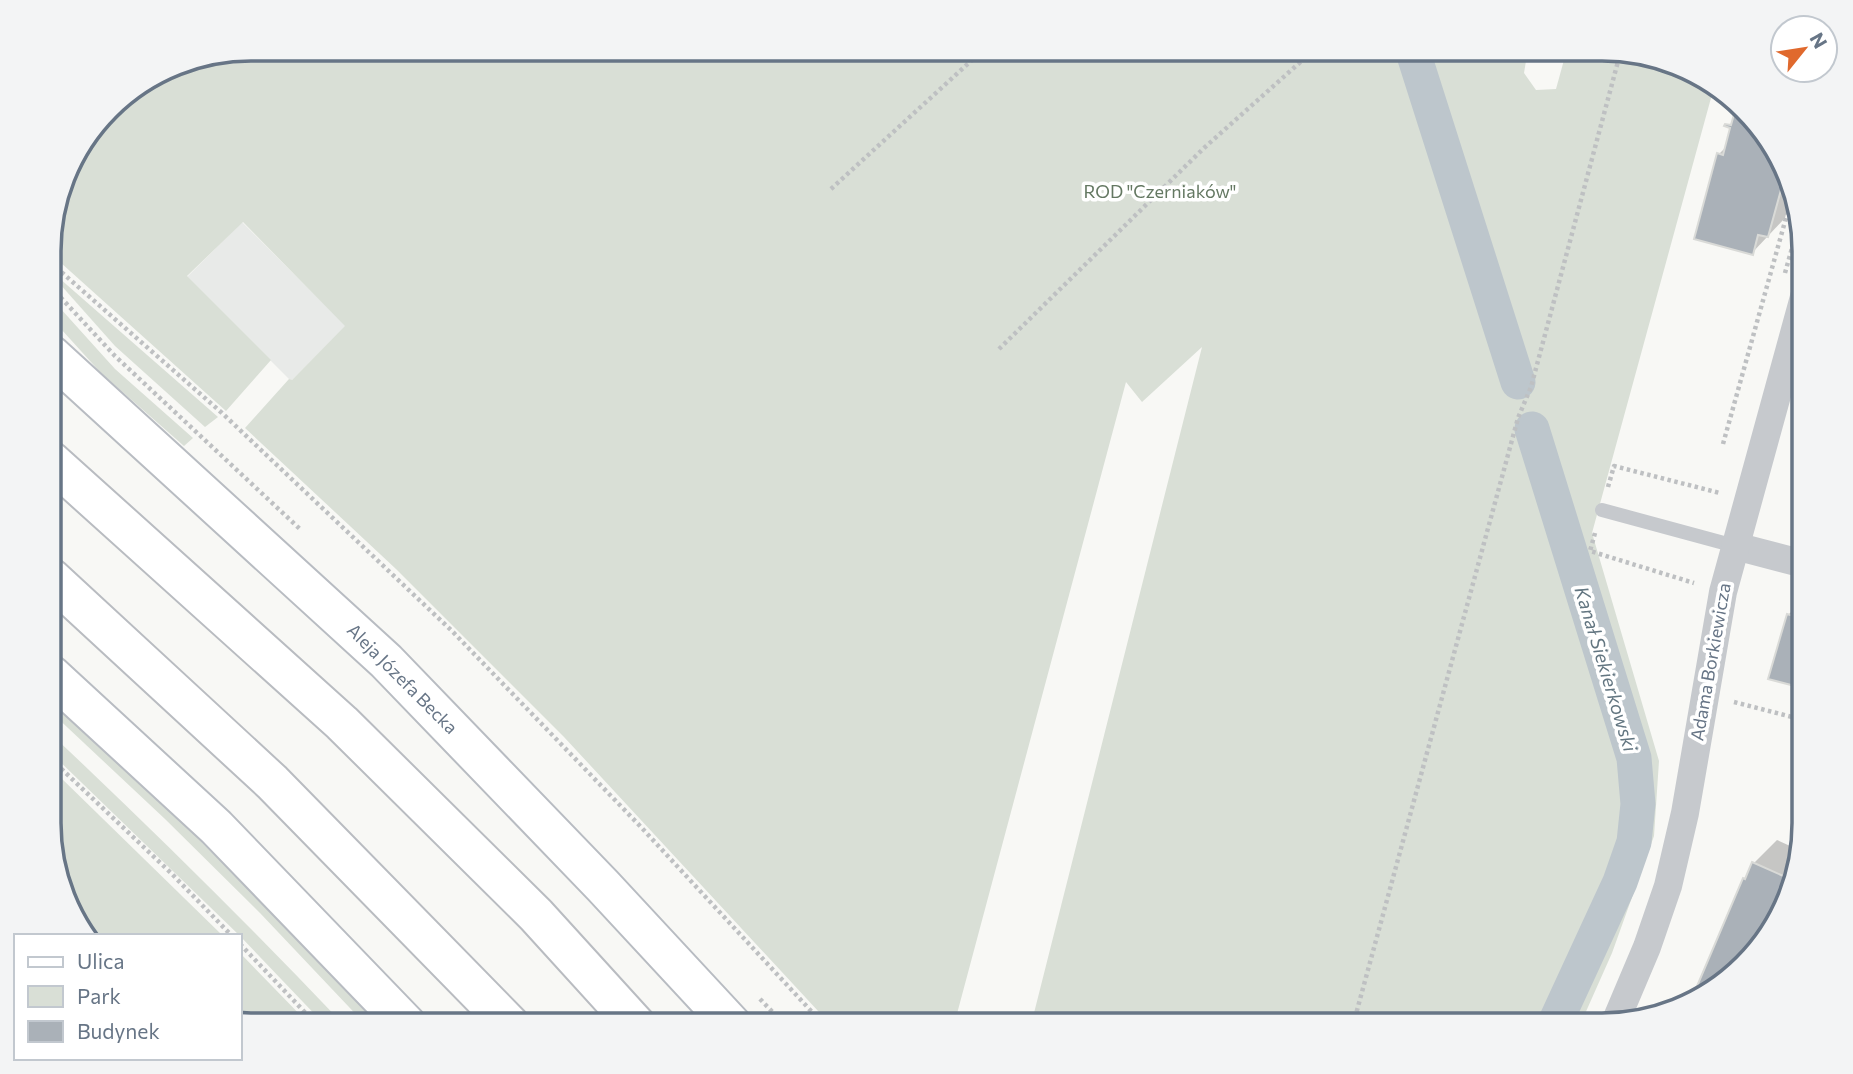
<svg xmlns="http://www.w3.org/2000/svg" width="1853" height="1074" font-family="Commissioner,sans-serif">
<style>
.built{fill:#e8eae8}
.green{fill:#d9dfd6}
.shadow{fill:#0003}
.lines{fill:none;stroke-linecap:round;stroke-linejoin:round}
.canal{stroke:#bdc6cc;stroke-width:35}
.building{fill:#aab1b8;stroke:#d9dad7;stroke-width:2}
.secondary-casing{stroke:#b8bcc2;stroke-width:42}
.primary-casing{stroke:#b9bcc1;stroke-width:42}
.path{stroke:#bec0c2;stroke-width:4.5;stroke-dasharray:3.5 3.5;stroke-linecap:butt}
.lane{stroke:#c6c9cd;stroke-width:14}
.street{stroke:#c6c9cd;stroke-width:28}
.secondary{stroke:#fff;stroke-width:38}
.primary{stroke:#fff;stroke-width:38}
.labels{text-anchor:middle;stroke-width:7;stroke-linejoin:round;paint-order:stroke}
.park-label{font-size:18px;fill:#647862;stroke:#fff}
.street-label{font-size:18px;fill:#677586;stroke:#fff}
.water-label{font-size:19px;font-style:italic;fill:#637681;stroke:#fff}
.rim{fill:none;stroke:#677586;stroke-width:3.5}
</style>
<rect width="100%" height="100%" fill="#f8f8f5"/>
<polygon class="built" points="242,222 346,326 291,381 187,277"/>
<g class="green">
<polygon points="252,49 1528,49 1524,73 1536,90 1556,89 1567,49 1602,49 1702,76 1714,87 1592,533 1659,761 1654,836 1612,953 1580,1025 1031,1025 1202,347 1142,402 1126,382 954,1025 831,1025 564,737 396,569 245,428 289,379 292,380 345,326 243,222 187,276 271,360 226,411 51,254 51,226 70,162 118,100 174,64"/>
<polygon points="51,271 218,417 205,427 115,346 51,274"/>
<polygon points="51,298 115,369 193,438 184,446 101,373 51,318"/>
<polygon points="51,693 124,761 385,1025 366,1025 260,913 165,819 51,712"/>
<path d="M51,734C151,828 249,925 344,1025H325L240,936L51,753Z"/>
<polygon points="58,775 223,936 83,935 51,848 51,782"/>
<polygon points="240,953 310,1025 251,1025 240,1022"/>
</g>
<g class="shadow">
<polygon points="1770,139 1790,199 1785,218 1752,253 1719,154 1727,146"/>
<polygon points="1804,600 1804,690 1788,615"/>
<polygon points="1777,840 1799,850 1777,923 1714,991 1694,998 1744,879 1754,863"/>
</g>
<g class="lines">
<g class="canal">
<polyline points="1412,49 1518,382"/>
<polyline points="1532,429 1634,758 1638,804 1634,842 1620,882 1554,1025"/>
</g>
</g>
<g class="building">
<polygon points="1736,107 1770,139 1784,179 1768,237 1758,235 1753,255 1694,239 1717,153 1723,155 1730,128 1724,126 1725,124 1731,125"/>
<polygon points="1787,614 1804,619 1804,692 1794,689 1795,686 1768,679"/>
<polygon points="1752,862 1790,879 1777,923 1714,991 1692,998 1743,878 1745,879"/>
</g>
<g class="lines">
<defs>
<g id="secondary">
<polyline points="51,355 386,661 603,886 732,1025"/>
<polyline points="51,675 216,827 407,1025"/>
</g>
<g id="primary">
<polyline points="51,461 342,723 536,915 636,1025"/>
<polyline points="51,578 272,782 510,1025"/>
</g>
</defs>
<use href="#secondary" class="secondary-casing"/>
<use href="#primary" class="primary-casing"/>
<g class="path">
<polyline points="831,189 984,49"/>
<polyline points="51,263 222,413 452,631 640,826 824,1025"/>
<polyline points="1785,273 1799,223"/>
<polyline points="51,287 115,356 301,530"/>
<polyline points="999,349 1204,148 1315,49"/>
<polyline points="1723,444 1791,200"/>
<polyline points="1608,487 1614,466 1720,493"/>
<polyline points="1595,533 1590,551 1694,583"/>
<polyline points="1734,702 1804,720"/>
<polyline points="51,759 171,873 232,936"/>
<polyline points="240,944 317,1025"/>
<polyline points="760,999 785,1025"/>
<polyline points="1353,1025 1518,418 1531,387 1620,54"/>
</g>
<polyline class="lane" points="1602,510 1735,546"/>
<g class="street">
<polyline points="1735,546 1804,564"/>
<polyline points="1614,1025 1647,947 1668,886 1685,813 1723,592 1804,297"/>
</g>
<use href="#secondary" class="secondary"/>
<use href="#primary" class="primary"/>
</g>
<g class="labels">
<g class="park-label">
<text x="1160" y="198">ROD "Czerniaków"</text>
</g>
<g class="street-label">
<text transform="translate(1711 662) rotate(-80)" y="6">Adama Borkiewicza</text>
<text transform="translate(402 679) rotate(45)" y="6">Aleja Józefa Becka</text>
</g>
<g class="water-label">
<text transform="translate(1606 669) rotate(73)" y="7">Kanał Siekierkowski</text>
</g>
</g>
<path d="M0 0H1853V1074H0ZM251 61H1602A190 190 0 0 1 1792 251V823A190 190 0 0 1 1602 1013H251A190 190 0 0 1 61 823V251A190 190 0 0 1 251 61Z" fill="#f3f4f5" fill-rule="evenodd"/>
<path class="rim" d="M251 61H1602A190 190 0 0 1 1792 251V823A190 190 0 0 1 1602 1013H251A190 190 0 0 1 61 823V251A190 190 0 0 1 251 61Z"/>
<rect x="14" y="934" width="228" height="126" fill="#ffffff" stroke="#c2c8cf" stroke-width="2"/>
<rect x="28" y="957" width="35" height="10" fill="#ffffff" stroke="#c2c8cf" stroke-width="2"/>
<text x="77" y="969" font-size="21" fill="#677586">Ulica</text>
<rect x="28" y="986" width="35" height="21" fill="#d9dfd6" stroke="#c2c8cf" stroke-width="2"/>
<text x="77" y="1004" font-size="21" fill="#677586">Park</text>
<rect x="28" y="1021" width="35" height="21" fill="#aab1b8" stroke="#c2c8cf" stroke-width="2"/>
<text x="77" y="1039" font-size="21" fill="#677586">Budynek</text>
<g transform="translate(1804 49) rotate(60)"><circle r="33" fill="#ffffff" stroke="#c2c8cf" stroke-width="2"/>
<path d="M0-5L12 26L0 18L-12 26Z" fill="#e0692d"/>
<text y="-10" font-size="19" font-weight="bold" text-anchor="middle" fill="#677586">N</text>
</g>
</svg>
